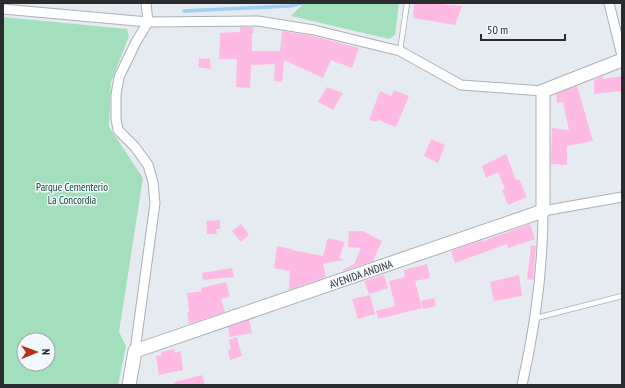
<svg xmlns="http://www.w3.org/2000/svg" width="625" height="388" font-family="'PT Sans Narrow',sans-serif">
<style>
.green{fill:#a4dfbd;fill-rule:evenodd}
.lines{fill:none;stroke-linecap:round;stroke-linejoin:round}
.stream{stroke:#9cd1f6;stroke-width:3.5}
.building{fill:#febae4}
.lane-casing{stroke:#abb0b6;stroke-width:6}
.street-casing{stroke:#abb0b6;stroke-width:11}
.secondary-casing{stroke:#abb0b6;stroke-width:15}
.lane{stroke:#fff;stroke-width:4.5}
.street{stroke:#fff;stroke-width:9}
.secondary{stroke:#fff;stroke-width:13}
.labels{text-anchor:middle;stroke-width:3;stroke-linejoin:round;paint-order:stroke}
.park-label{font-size:11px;fill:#0f4a2f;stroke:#f3f8fe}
.street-label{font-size:11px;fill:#2a2c2e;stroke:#f3f8fe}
</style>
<rect width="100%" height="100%" fill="#e6ebf1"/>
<g class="green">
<polygon points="304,3 399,3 395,35 389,39 291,16"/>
<path d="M3,17L127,29L129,36L111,82L109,127L143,178L119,332L126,346L118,385H3ZM24,340H48V364H24Z"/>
</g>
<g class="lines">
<polyline class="stream" points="184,11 290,6 302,3"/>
</g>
<g class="building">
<polygon points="414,3 429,3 462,6 455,25 413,18"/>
<polygon points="240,27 253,27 254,33 252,33 252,51 280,51 282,31 313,36 359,48 352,68 331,60 323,78 284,60 282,82 274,81 275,64 251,65 250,88 236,87 237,59 219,59 220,33 240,32"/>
<polygon points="199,58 210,59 211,69 198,67"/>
<polygon points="603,76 603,79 622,76 622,91 594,94 594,80"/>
<polygon points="577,86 593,141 567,146 567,165 551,164 552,128 569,130 563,102 557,103 556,94"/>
<polygon points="327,87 343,93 333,110 318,102"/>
<polygon points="394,90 409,96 396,127 378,120 377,122 369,120 380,91 391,96"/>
<polygon points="431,139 445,145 438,163 424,156"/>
<polygon points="506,154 516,180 519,179 527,197 508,205 502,190 505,189 498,172 486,178 482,166"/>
<polygon points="220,220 220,229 216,229 217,234 207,234 206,221"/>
<polygon points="241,224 249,235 241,242 232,231"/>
<polygon points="530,224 535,239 508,248 507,244 455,263 451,251 483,240 483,241"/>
<polygon points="349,231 363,231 382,241 373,261 343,271 342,270 354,264 361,248 348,247"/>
<polygon points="328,238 345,242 339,258 343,259 343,260 323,264 326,277 289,290 290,271 274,268 277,246 292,249 292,250 323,256"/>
<polygon points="531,245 536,246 533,280 527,279"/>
<polygon points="427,264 430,278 415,281 422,308 378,319 376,311 395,306 389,281 405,277 404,270"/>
<polygon points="232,268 234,277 203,280 202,273"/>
<polygon points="384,275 388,288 369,294 364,281"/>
<polygon points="519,275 522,296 494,301 490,282"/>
<polygon points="226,282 230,297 221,299 225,312 189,324 187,313 189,312 187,293 202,291 201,288"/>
<polygon points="370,295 375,314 358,319 352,299"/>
<polygon points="434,298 436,306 423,309 421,301"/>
<polygon points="249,320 252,333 230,337 228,327"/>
<polygon points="237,337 242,356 230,360 228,351 231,349 229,340"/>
<polygon points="174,349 175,353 181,351 183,370 159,375 156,356 162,355 161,352"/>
<polygon points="202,375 205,385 175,385 174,382"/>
</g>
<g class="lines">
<defs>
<g id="lane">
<polyline points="400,51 407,3"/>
<polyline points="536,318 622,296"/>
</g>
<g id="street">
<polyline points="609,3 622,56"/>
<polyline points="3,9 148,22 258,21 314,30 400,51 461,85 543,91"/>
<polyline points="135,351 155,203 153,182 148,165 135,147 118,130 116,119 116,95 119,77 136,42 148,22 146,3"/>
<path d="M522,385C535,328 543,270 543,211L622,197"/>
</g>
<polyline id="secondary" points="129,385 135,351 543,211 543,91 622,60"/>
</defs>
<use href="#lane" class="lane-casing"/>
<use href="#street" class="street-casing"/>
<use href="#secondary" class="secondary-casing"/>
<use href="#lane" class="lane"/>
<use href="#street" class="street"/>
<use href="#secondary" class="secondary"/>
</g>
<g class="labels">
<g class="park-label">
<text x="72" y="191">Parque Cementerio<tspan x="72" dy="13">La Concordia</tspan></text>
</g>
<g class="street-label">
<text transform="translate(361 274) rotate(-19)" y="4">AVENIDA ANDINA</text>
</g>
</g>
<rect width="625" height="388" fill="none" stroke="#2a2c2e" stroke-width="8"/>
<g transform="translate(36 352) rotate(89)"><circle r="19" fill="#f3f8fe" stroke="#a3a6ab"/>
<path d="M0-3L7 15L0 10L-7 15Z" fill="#b92d12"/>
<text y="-6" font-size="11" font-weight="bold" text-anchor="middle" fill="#2a2c2e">N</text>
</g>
<path d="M481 34v6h84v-6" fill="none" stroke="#2a2c2e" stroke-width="2"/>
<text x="487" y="34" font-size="12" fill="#2a2c2e" stroke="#f3f8fe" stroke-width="3" paint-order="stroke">50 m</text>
</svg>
